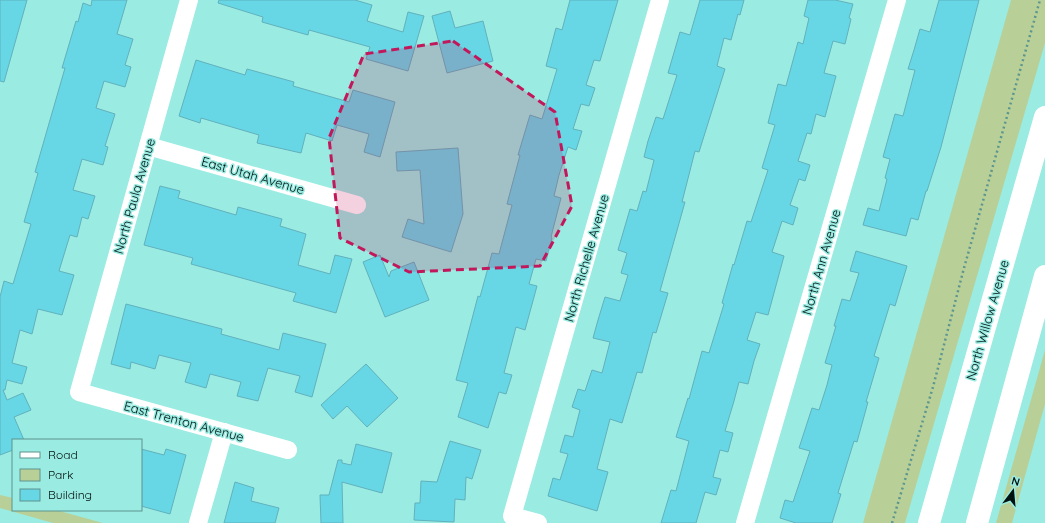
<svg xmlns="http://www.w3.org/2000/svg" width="1045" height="523" font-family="Quicksand,sans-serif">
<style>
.green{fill:#b8d098}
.building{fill:#67d7e6;stroke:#61b1bc}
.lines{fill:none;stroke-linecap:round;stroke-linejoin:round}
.path{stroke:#5d958f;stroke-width:2.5;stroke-dasharray:2 3;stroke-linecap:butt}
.minor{stroke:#fff;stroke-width:18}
.secondary{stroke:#fff;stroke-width:22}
.marked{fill:#c2185b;fill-opacity:0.2;stroke:#c2185b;stroke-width:3;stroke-dasharray:8 5;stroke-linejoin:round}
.labels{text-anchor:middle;stroke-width:3;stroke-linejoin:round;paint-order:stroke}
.street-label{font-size:13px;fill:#001210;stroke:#9aebe2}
</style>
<rect width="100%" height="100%" fill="#9aebe2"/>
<g class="green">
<polygon points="1011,0 1045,0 1045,43 905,523 863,523"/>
<polygon points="1045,350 1045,404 1012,523 996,523"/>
<polygon points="0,495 13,498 13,510 56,510 103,523 53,523 0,508"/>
</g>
<g class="building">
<polygon points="0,0 27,0 4,82 0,81"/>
<polygon points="92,0 127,0 117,34 133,39 125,65 131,67 125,87 104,81 96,108 115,114 105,146 108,147 103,165 82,159 73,190 95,196 88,219 82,217 77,237 70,235 59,271 74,275 62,315 38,309 32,334 20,330 12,363 27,367 22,384 7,380 5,390 3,390 7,400 23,393 31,410 14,417 24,440 13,440 13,450 0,455 0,297 4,281 13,284 31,224 24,222 38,173 35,172 65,68 62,68 76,21 78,22 83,3 91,6"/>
<polygon points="219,0 355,0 372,5 367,21 403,32 408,12 424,16 408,71 366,59 370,47 309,30 308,35 262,22 263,17 218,3"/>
<polygon points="570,0 618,0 600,61 594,60 586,85 595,88 589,106 581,104 573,129 582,131 576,150 568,147 559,175 554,196 561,198 551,237 552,238 546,261 536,259 529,284 537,286 525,330 516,327 504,373 512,375 506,394 499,392 488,428 458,417 468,383 456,380 478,296 480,297 492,253 499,254 512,205 507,204 520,155 518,155 530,115 542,119 557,69 546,66 556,28 562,30"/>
<polygon points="700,0 744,0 740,15 738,14 731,40 724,38 717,66 725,69 699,152 695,151 682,202 685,202 660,291 668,293 656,333 653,332 642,373 637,372 622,423 610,419 597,469 608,472 597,511 548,496 553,478 560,480 568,454 560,452 565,435 573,437 580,410 572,407 578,389 585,391 592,370 602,373 610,342 593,338 598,320 605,297 620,301 628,275 621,273 627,253 618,250 630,209 637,211 643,191 646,192 654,160 644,157 648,141 656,117 663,119 677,75 668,73 680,32 690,35"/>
<polygon points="808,0 835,0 853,4 849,18 851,19 845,44 833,41 824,73 836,76 825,117 816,114 811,134 807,133 798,161 810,165 805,181 799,179 790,205 798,208 793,225 782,221 772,252 784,256 768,315 756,312 747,340 760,344 754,361 748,384 739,382 734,401 725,431 733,433 728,452 720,450 713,477 721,479 716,495 705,492 696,523 661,523 671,490 676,491 689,441 676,437 688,398 689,399 702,351 709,353 724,304 722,303 733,264 734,265 747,221 751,222 768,170 762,168 775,125 768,123 778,84 786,86 798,42 803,44 809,18 804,16"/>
<polygon points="939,0 979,0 941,147 927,191 926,191 918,220 911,218 906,236 863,225 868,208 879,211 887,179 885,178 890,159 883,157 895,114 903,116 915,70 908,69 914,50 920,29 930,32"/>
<polygon points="450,11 455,28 483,21 493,61 447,73 432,16"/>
<polygon points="196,60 245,75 247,69 294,82 293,86 349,102 353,90 395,102 380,157 364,152 369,134 337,125 332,141 306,133 301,153 257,143 259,135 201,118 200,123 179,116"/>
<polygon points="458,148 463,214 451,252 402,237 408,219 424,224 420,170 397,171 396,152"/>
<polygon points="160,186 180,191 178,198 236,215 238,207 282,219 280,226 306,234 298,265 330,274 335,255 352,259 336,313 293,301 296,293 191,264 193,258 144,245"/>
<polygon points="856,251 907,266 895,306 890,304 874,356 879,358 866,402 868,402 857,442 854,441 838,493 841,494 832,523 796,523 780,518 785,500 793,502 810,451 799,448 812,408 819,410 827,385 832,365 825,363 836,326 834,326 842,299 850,301 859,273 850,271"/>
<polygon points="380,255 389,277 391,271 414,262 429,300 385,317 363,262"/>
<polygon points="126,304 222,329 221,334 279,350 283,333 326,344 312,397 295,392 300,376 268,368 258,401 237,396 241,382 210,374 206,388 185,382 191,363 159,355 155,369 131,362 130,369 111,364"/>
<polygon points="366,364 398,398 367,427 347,406 333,419 321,405"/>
<polygon points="450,441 481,450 472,479 466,477 465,500 455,499 454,522 414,520 415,503 420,503 421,481 437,482"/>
<polygon points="356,444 392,453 382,493 342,482 343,523 321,523 320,495 329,495 338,460 342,460 342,463 351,465"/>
<polygon points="141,449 164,455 166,449 186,455 170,514 141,506"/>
<polygon points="235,482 254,488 251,501 279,508 275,523 224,523"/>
</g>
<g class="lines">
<polyline class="path" points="892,523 933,387 964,268 1040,0"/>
<g class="minor">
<polyline points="189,0 79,392 288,450"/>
<polyline points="148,146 357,205"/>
<polyline points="198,523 224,432"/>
<polyline points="538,523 512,516 660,0"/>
<polyline points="745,523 897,0"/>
</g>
<g class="secondary">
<polyline points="929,523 1045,117"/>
<polyline points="977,523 1045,276"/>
</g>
</g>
<path class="marked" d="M453,41L555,112L572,206L540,266L409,272L340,238L329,138L364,54Z"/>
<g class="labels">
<g class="street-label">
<text transform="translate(253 175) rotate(16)" y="5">East Utah Avenue</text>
<text transform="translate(134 196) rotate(-74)" y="5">North Paula Avenue</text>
<text transform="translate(586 258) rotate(-74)" y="5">North Richelle Avenue</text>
<text transform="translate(821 262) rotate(-74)" y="5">North Ann Avenue</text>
<text transform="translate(987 320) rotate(-74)" y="5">North Willow Avenue</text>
<text transform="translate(184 421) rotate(15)" y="5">East Trenton Avenue</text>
</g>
</g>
<rect x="12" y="439" width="130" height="72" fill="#9aebe2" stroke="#5c948e"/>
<rect x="20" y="452" width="20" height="6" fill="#ffffff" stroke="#5c948e"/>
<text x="48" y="459" font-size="12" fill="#001210">Road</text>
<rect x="20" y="469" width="20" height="12" fill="#b8d098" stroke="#5c948e"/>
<text x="48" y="479" font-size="12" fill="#001210">Park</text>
<rect x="20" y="489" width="20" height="12" fill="#67d7e6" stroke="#5c948e"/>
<text x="48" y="499" font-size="12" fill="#001210">Building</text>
<g transform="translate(1013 491) rotate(16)" stroke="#9aebe2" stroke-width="3" paint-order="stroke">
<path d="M0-3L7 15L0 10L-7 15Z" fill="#001210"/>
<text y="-6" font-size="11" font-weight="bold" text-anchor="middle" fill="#001210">N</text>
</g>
</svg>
